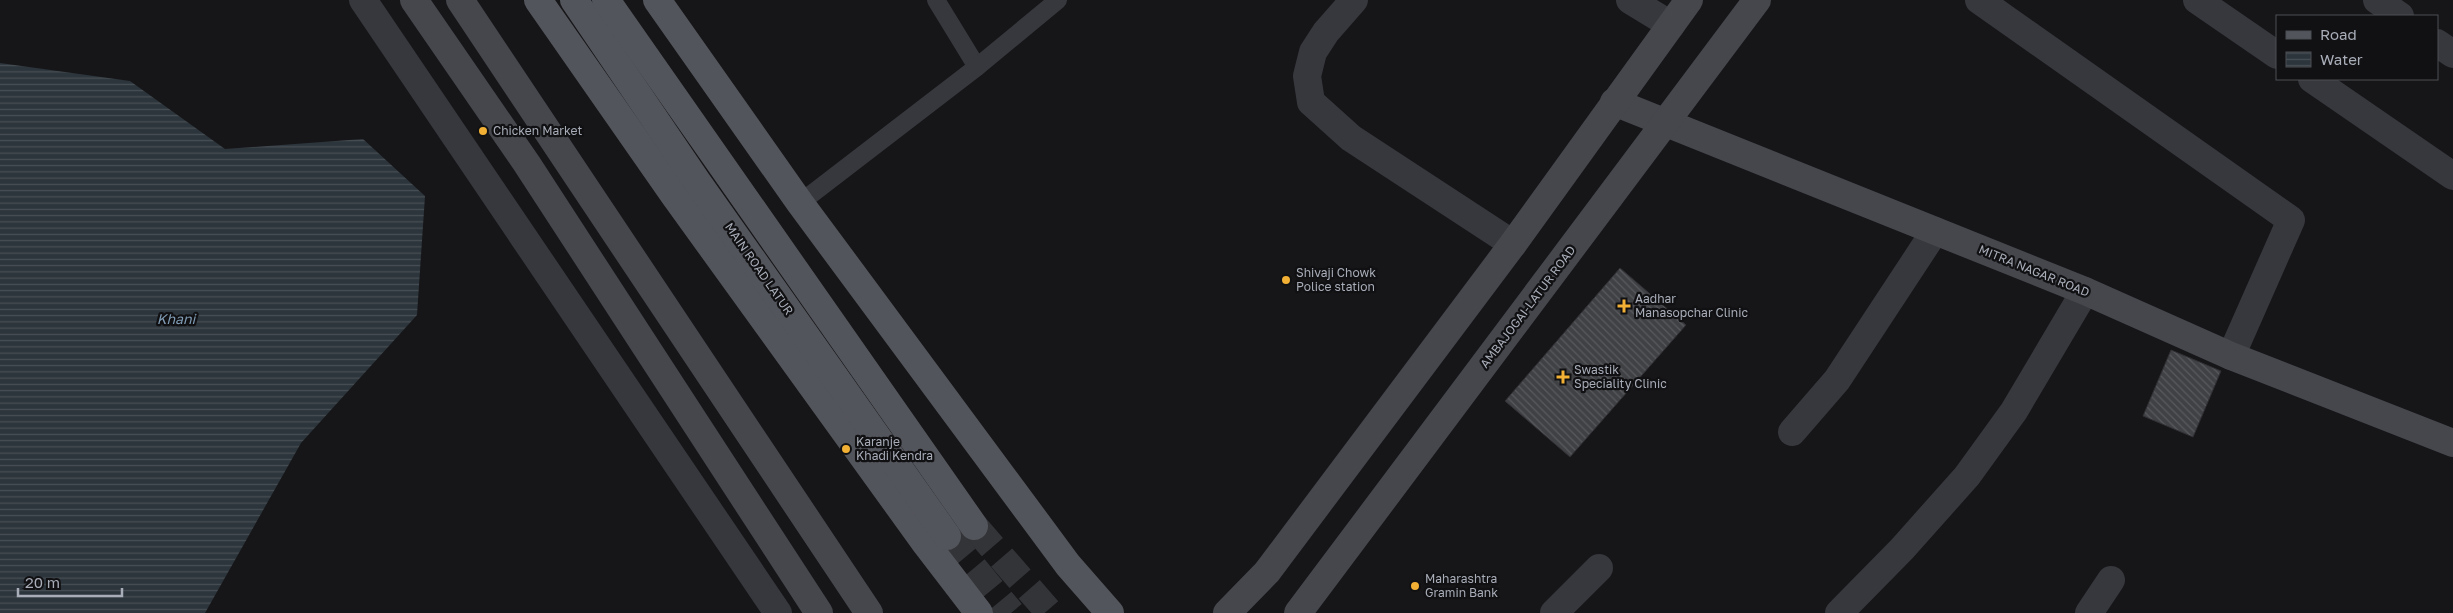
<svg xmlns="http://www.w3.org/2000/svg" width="2453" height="613" font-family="'Golos Text',sans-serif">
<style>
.water{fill:url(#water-rules)}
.building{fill:url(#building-back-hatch);stroke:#303034}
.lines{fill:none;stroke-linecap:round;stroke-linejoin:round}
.primary-tunnel{stroke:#333438;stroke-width:28;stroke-dasharray:28 14;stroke-linecap:butt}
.lane{stroke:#37383d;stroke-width:18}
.street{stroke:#37383d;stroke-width:28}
.secondary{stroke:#45474d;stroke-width:28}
.primary{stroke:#53555c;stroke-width:28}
.poi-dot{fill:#f2b134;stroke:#111113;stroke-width:2}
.labels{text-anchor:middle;stroke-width:4.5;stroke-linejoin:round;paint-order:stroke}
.poi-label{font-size:12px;fill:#a8adb8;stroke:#111113;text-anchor:start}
.street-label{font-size:12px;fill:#a8adb8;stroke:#111113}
.water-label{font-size:14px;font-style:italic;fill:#7f9bb3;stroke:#111113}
</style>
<defs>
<pattern id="water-rules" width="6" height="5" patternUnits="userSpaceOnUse" patternTransform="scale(1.25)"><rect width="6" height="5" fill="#2c353c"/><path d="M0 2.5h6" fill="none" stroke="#485056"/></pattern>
<pattern id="building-back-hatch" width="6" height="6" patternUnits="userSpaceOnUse" patternTransform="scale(1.25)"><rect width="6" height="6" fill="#404145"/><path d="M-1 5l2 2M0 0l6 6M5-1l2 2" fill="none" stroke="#595a5e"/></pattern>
</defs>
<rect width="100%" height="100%" fill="#161618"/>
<polygon class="water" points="0,63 130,81 225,149 363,139 425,196 417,315 301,443 205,613 0,613"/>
<g class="building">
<polygon points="1620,268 1686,325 1570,457 1505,401"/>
<polygon points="2171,350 2221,371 2193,437 2143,416"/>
</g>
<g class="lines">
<g class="primary-tunnel">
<polyline points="974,526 1050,613"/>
<polyline points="947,536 1011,613"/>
</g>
<g class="lane">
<polyline points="936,0 977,67"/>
<polyline points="800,203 977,67 1058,0"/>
</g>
<g class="street">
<polyline points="363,0 778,613"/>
<polyline points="1354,0 1326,32 1313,52 1307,76 1311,102 1351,138 1513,244"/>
<polyline points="1630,0 1671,25"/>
<polyline points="1979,0 2291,220 2231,356"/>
<polyline points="2197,0 2277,55"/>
<polyline points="2377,0 2400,16"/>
<polyline points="2437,43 2453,54"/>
<polyline points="2312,79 2453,176"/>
<polyline points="1792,432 1837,380 1935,231"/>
<polyline points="1554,613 1599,568"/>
<polyline points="1839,613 1902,549 1967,476 2014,411 2085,291"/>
<polyline points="2089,613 2111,580"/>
</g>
<g class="secondary">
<polyline points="414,0 527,164 819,613"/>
<polyline points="460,0 869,613"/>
<polyline points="1614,102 2085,291 2231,356 2453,443"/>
<polyline points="1227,613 1267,572 1513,244 1689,0"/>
<polyline points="1298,613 1757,0"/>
</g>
<g class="primary">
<polyline points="538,0 674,195 926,544 979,613"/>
<polyline points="574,0 696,180 947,536"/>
<polyline points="606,0 974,526"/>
<polyline points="657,0 800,203 1068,565 1110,613"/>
</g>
</g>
<g class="poi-dot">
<circle cx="483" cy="131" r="5"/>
<circle cx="1286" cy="280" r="5"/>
<path d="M1621.5 298.5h5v5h5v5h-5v5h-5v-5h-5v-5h5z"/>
<path d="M1560.5 369.5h5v5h5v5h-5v5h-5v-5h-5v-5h5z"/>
<circle cx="846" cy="449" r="5"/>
<circle cx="1415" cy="586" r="5"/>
</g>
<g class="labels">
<g class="poi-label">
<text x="493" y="135">Chicken Market</text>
<text x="1296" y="277">Shivaji Chowk<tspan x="1296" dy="14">Police station</tspan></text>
<text x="1635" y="303">Aadhar<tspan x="1635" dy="14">Manasopchar Clinic</tspan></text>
<text x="1574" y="374">Swastik<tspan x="1574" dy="14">Speciality Clinic</tspan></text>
<text x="856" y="446">Karanje<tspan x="856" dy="14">Khadi Kendra</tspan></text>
<text x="1425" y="583">Maharashtra<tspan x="1425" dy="14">Gramin Bank</tspan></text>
</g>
<g class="street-label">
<text transform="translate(759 269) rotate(55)" y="4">MAIN ROAD LATUR</text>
<text transform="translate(2034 271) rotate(22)" y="4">MITRA NAGAR ROAD</text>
<text transform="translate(1528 307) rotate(-53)" y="4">AMBAJOGAI-LATUR ROAD</text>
</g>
<g class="water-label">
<text x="176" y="324">Khani</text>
</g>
</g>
<rect x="2276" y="15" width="162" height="65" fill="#111113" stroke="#4d4f55"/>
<rect x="2286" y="31" width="25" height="8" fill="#53555c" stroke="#4d4f55"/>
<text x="2320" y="40" font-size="15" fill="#a8adb8">Road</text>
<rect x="2286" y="52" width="25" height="15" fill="url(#water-rules)" stroke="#4d4f55"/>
<text x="2320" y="65" font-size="15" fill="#a8adb8">Water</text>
<path d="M18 588v8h104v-8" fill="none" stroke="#a8adb8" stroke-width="2.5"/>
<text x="25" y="588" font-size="15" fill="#a8adb8" stroke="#111113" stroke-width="4" paint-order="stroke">20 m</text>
</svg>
